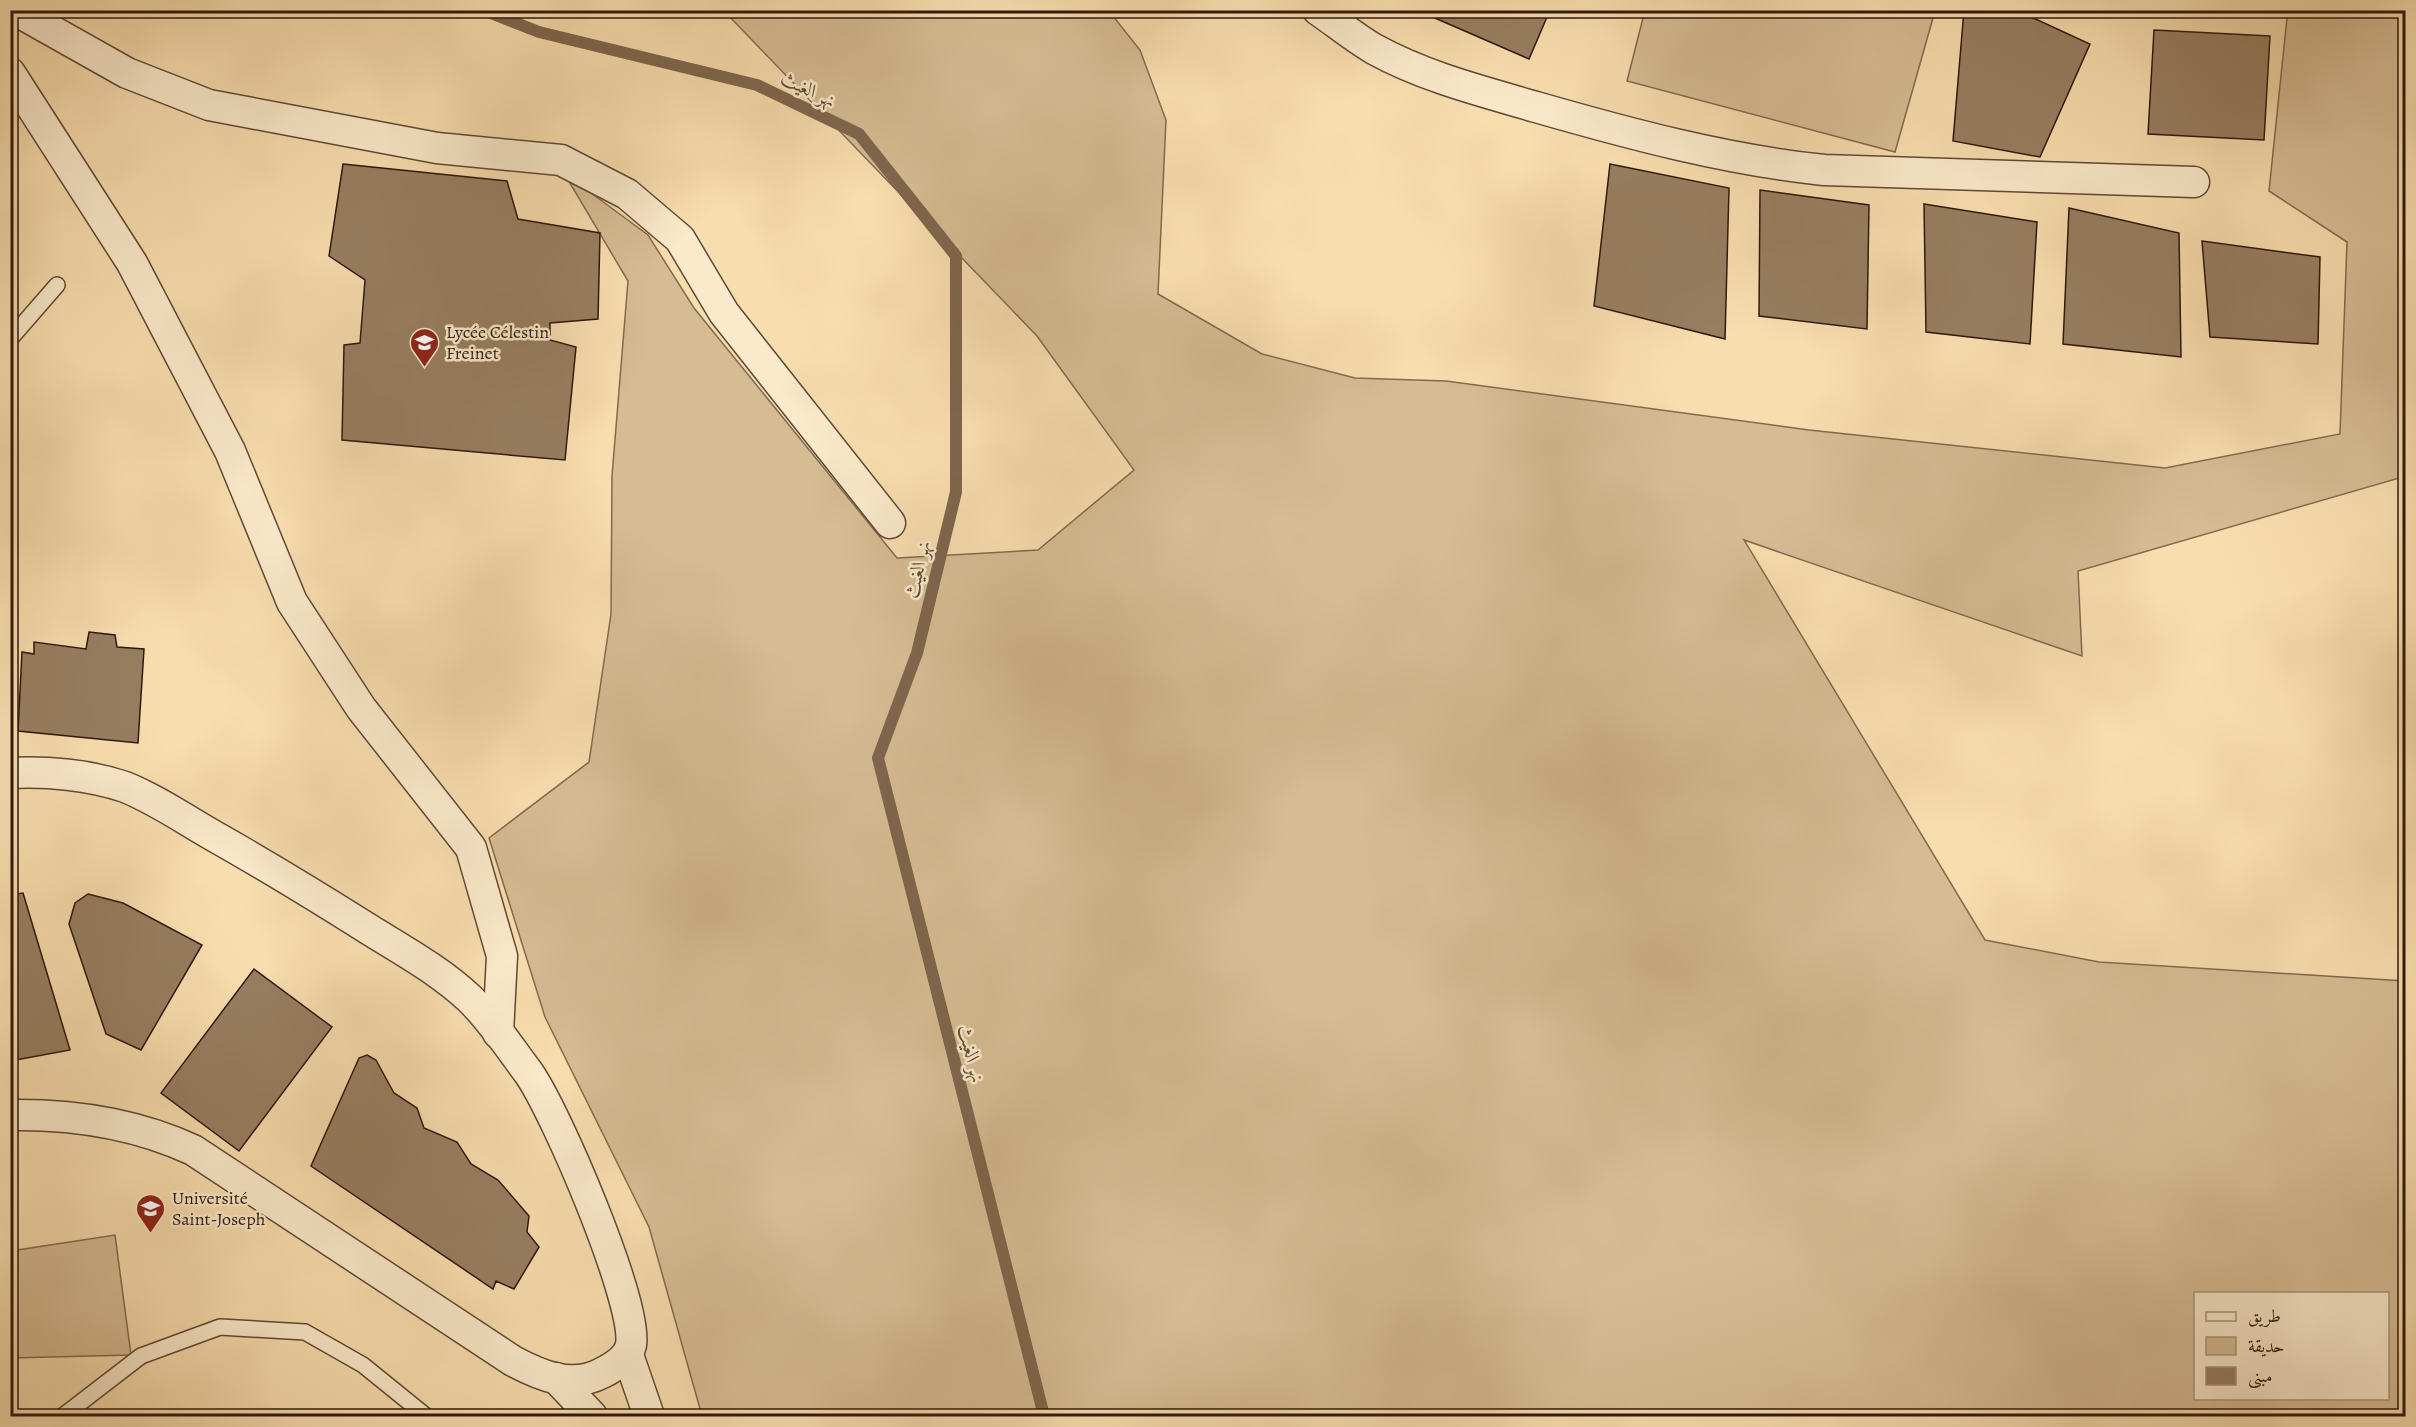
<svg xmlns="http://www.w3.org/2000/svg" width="2416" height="1427" font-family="Alegreya,Amiri,serif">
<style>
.green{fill:#d6bc93;stroke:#826a50;stroke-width:1.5;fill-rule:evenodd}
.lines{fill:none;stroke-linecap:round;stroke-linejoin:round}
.stream{stroke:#7e664d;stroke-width:12}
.building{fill:#977e61;stroke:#2e180d;stroke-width:1.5}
.service-casing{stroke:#604935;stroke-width:18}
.minor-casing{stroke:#604935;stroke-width:33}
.service{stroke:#fae9ca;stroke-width:15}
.minor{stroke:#fae9ca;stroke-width:30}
.labels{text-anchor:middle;stroke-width:5;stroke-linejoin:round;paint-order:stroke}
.poi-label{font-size:18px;fill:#2e180d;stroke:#fae9ca;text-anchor:start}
.water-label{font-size:20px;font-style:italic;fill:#634c37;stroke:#fae9ca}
</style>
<rect width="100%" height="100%" fill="#f8ddae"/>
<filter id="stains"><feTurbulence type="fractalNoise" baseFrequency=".00333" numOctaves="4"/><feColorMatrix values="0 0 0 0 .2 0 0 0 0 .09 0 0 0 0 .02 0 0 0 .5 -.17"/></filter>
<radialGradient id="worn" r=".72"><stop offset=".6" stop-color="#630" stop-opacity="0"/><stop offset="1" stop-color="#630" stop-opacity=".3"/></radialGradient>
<g class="green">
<polygon points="1645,10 1935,10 1935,11 1895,152 1627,81"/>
<path d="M724,11H1109L1140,50L1166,120L1158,294L1262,354L1355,378L1446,381L1809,430L2165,468L2340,434L2347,242L2269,191L2287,18L2254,11H2405V486L2399,478L2078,571L2082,656L1744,540L1985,940L2099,962L2405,981V1416H702L649,1227L545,1017L489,838L589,762L611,614L612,476L628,281L564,173L648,235L694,308L897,558L1038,550L1134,470L1037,336ZM2196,1294H2388V1398H2196Z"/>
<polygon points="115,1235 131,1355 11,1358 11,1251"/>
</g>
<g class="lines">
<polyline class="stream" points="483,10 539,32 757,85 859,134 956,256 956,492 917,653 878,758 1044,1416"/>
</g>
<g class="building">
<polygon points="1430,10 1550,10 1529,59 1428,15"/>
<polygon points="1964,10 2016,10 2090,44 2040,157 1953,141"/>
<polygon points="2154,30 2270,36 2264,140 2148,134"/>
<polygon points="343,164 507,181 518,219 600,233 598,319 550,323 550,340 576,347 565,460 342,440 344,345 360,343 365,280 329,256"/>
<polygon points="1610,164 1729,188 1725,339 1594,306"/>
<polygon points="1760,190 1869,205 1867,329 1759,316"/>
<polygon points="1924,204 2037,222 2030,344 1926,332"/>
<polygon points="2069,208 2179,233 2181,357 2063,344"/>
<polygon points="2202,241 2320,257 2318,344 2210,337"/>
<polygon points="89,632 115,635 117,647 144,649 138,743 18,731 22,652 34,654 34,642 86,649"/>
<polygon points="23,893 70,1050 10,1061 10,895"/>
<polygon points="88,894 123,903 202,945 141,1050 106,1034 69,924 75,903"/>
<polygon points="254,969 332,1027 239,1151 161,1093"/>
<polygon points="367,1055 376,1060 394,1093 417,1108 424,1128 457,1142 471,1164 498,1180 529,1216 527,1232 539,1247 514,1289 496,1281 493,1289 311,1166 359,1058"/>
</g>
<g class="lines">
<defs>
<g id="service">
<polyline points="10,339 57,285"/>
<polyline points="63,1416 141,1356 220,1327 305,1332 363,1365 426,1416"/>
</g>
<g id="minor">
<polyline points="15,10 127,73 209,105 437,148 561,160 627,194 680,239 724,313 890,523"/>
<path d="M1318,10C1337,23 1355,38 1374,49C1425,77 1481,91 1536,107C1630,134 1727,160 1824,170L2194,182"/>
<polyline points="10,73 132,263 230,451 292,602 361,708 471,848 502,956 498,1033"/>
<path d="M10,773C47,771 90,775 125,787C158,800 190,823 221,840C272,869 321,899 370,930C404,951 440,971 469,998C491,1019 510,1048 528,1072C556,1111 638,1303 631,1345C628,1359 614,1367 602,1373C572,1389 541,1376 513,1361L193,1150C135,1123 75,1114 10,1115"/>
<polyline points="628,1355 649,1416"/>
<polyline points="556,1378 592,1416"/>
</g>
</defs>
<use href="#service" class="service-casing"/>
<use href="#minor" class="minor-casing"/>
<use href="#service" class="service"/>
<use href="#minor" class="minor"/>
</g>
<defs>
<symbol id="school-pin" viewBox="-11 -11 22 30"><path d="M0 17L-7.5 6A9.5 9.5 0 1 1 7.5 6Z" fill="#8f2418" stroke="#fae9ca"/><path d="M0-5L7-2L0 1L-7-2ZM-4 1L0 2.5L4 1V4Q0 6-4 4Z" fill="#fff"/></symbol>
<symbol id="university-pin" viewBox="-11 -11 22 30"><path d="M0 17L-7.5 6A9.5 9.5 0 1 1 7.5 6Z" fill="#8f2418" stroke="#fae9ca"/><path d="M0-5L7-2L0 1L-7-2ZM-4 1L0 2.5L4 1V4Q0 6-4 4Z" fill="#fff"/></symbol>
</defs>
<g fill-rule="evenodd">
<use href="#school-pin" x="408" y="326" width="33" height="45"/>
<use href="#university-pin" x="134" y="1192" width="33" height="45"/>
</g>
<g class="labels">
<g class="poi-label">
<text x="446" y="338">Lycée Célestin<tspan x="446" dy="21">Freinet</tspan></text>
<text x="172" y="1204">Université<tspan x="172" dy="21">Saint-Joseph</tspan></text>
</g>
<g class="water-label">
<text transform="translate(809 89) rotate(26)" y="7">نهر الغيث</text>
<text transform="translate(917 569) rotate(-77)" y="7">نهر الغيث</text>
<text transform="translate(972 1054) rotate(76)" y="7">نهر الغيث</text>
</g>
</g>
<rect width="2416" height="1427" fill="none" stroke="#f8ddae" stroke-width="36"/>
<rect x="12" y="12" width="2392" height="1403" fill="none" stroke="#2e180d" stroke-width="3"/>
<rect x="18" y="18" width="2380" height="1391" fill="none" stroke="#2e180d" stroke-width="1.5"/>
<rect x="2194" y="1292" width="195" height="108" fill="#fae9ca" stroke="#a8957e" stroke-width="1.5"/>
<rect x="2206" y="1312" width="30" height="9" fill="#fae9ca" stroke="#a8957e" stroke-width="1.5"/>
<text x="2248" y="1322" font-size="18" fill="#2e180d">طريق</text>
<rect x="2206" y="1337" width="30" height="18" fill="#d6bc93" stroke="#a8957e" stroke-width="1.5"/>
<text x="2248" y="1352" font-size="18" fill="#2e180d">حديقة</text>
<rect x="2206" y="1367" width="30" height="18" fill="#977e61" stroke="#a8957e" stroke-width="1.5"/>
<text x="2248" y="1382" font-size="18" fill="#2e180d">مبنى</text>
<rect width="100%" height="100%" filter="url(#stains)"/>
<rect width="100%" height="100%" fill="url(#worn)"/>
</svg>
